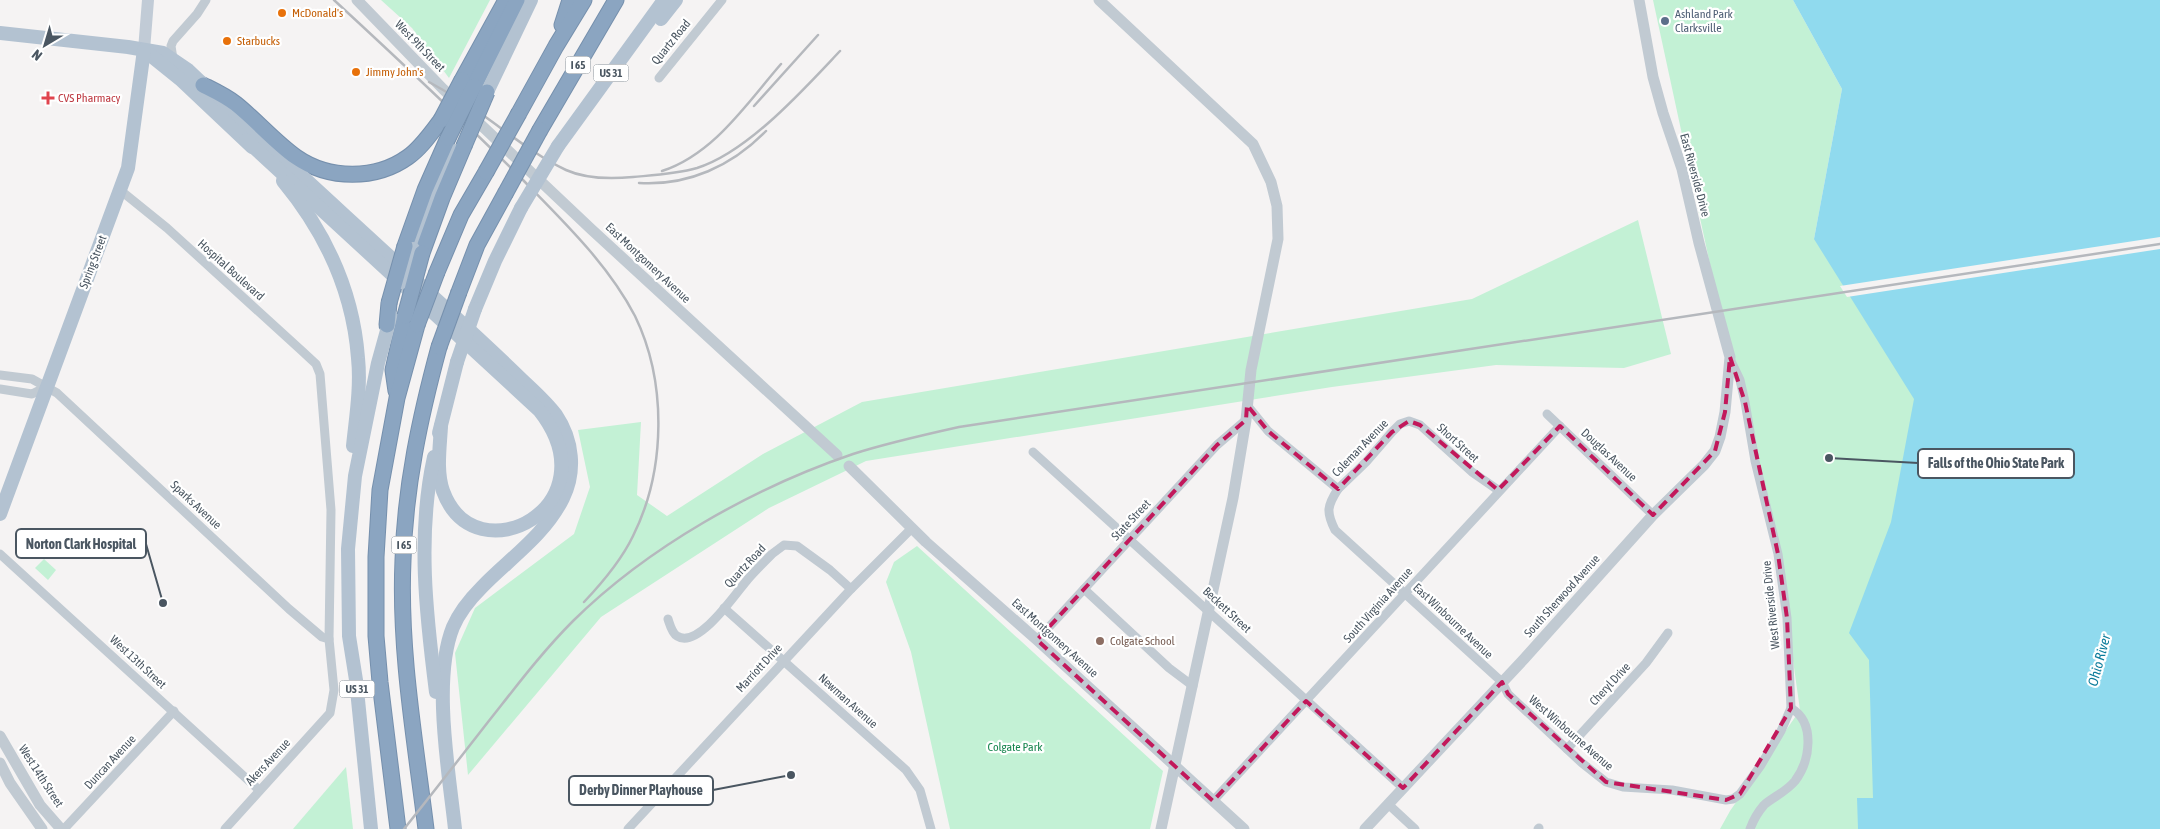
<svg xmlns="http://www.w3.org/2000/svg" width="2160" height="829" font-family="'Asap Condensed',sans-serif">
<style>
.green{fill:#c3f1d5}
.water{fill:#90daee}
.pier{fill:#f5f3f3}
.lines{fill:none;stroke-linecap:round;stroke-linejoin:round}
.motorway-casing{stroke:#7690ad;stroke-width:17}
.minor{stroke:#c1cad2;stroke-width:9}
.tertiary{stroke:#c1cad2;stroke-width:11}
.secondary{stroke:#c1cbd6;stroke-width:12}
.primary{stroke:#b3c2d1;stroke-width:14}
.motorway{stroke:#8ba5c1;stroke-width:15}
.rail{stroke:#b5b8bd;stroke-width:2.5}
.motorway-bridge-casing{stroke:#7690ad;stroke-width:17;stroke-linecap:butt}
.primary-bridge{stroke:#b3c2d1;stroke-width:14}
.motorway-bridge{stroke:#8ba5c1;stroke-width:15}
.marked{fill:none;stroke:#c2185b;stroke-width:4;stroke-dasharray:10 6;stroke-linejoin:round}
.food-dot{fill:#e8710a;stroke:#fff;stroke-width:2}
.service-dot{fill:#5c6f8a;stroke:#fff;stroke-width:2}
.health-dot{fill:#e0444e;stroke:#fff;stroke-width:2}
.education-dot{fill:#8d6e63;stroke:#fff;stroke-width:2}
.labels{text-anchor:middle;stroke-width:4.5;stroke-linejoin:round;paint-order:stroke}
.shield{fill:#fff;stroke:#808990;stroke-width:1}
.shield-label{font-size:11px;font-weight:bold;fill:#4a5661}
.food-label{font-size:12px;fill:#c56008;stroke:#fff;text-anchor:start}
.service-label{font-size:12px;fill:#4e5e75;stroke:#fff;text-anchor:start}
.street-label{font-size:12px;fill:#4a5661;stroke:#fff}
.health-label{font-size:12px;fill:#be3a42;stroke:#fff;text-anchor:start}
.education-label{font-size:12px;fill:#785e54;stroke:#fff;text-anchor:start}
.park-label{font-size:12px;fill:#17864f;stroke:#fff}
.water-label{font-size:14px;font-style:italic;fill:#0c7c9b;stroke:#fff}
.leader{fill:none;stroke:#4a5661;stroke-width:2}
.callout-dot{fill:#4a5661;stroke:#fff;stroke-width:2}
.callout{fill:#fff;stroke:#4a5661;stroke-width:2}
.callout-label{font-size:14px;text-anchor:middle;font-weight:bold;fill:#4a5661}
</style>
<rect width="100%" height="100%" fill="#f5f3f3"/>
<g class="green">
<polygon points="381,0 490,0 449,78 412,28"/>
<polygon points="1653,0 1793,0 1842,89 1814,239 2026,208 1932,829 1720,829 1730,811 1800,710 1778,554 1730,357"/>
<polygon points="1638,220 1671,354 1624,368 1496,365 1332,387 866,461 769,508 601,617 468,775 455,653 475,608 574,534 590,487 578,430 641,422 637,495 667,516 763,454 862,402 1472,299"/>
<polygon points="917,546 1163,771 1150,829 950,829 911,652 886,582 894,562"/>
<polygon points="44,559 56,570 48,580 35,568"/>
<polygon points="346,767 353,829 293,829"/>
</g>
<polygon class="water" points="1793,0 2160,0 2160,829 1858,829 1857,798 1873,798 1869,660 1849,633 1891,522 1914,399 1814,239 1842,89"/>
<polygon class="pier" points="2160,237 2160,249 1847,297 1840,286"/>
<g class="lines">
<defs>
<g id="motorway">
<polyline points="562,25 570,0"/>
<polyline points="462,80 506,0"/>
<path d="M203,85C215,91 226,96 236,104C257,121 275,142 296,157C329,180 376,180 408,157C421,148 431,133 441,120"/>
<polyline points="474,86 517,0"/>
<polyline points="519,113 556,46 584,0"/>
<polyline points="540,130 616,0"/>
<polyline points="405,246 425,190 448,138"/>
<polyline points="422,253 442,198 464,146"/>
<polyline points="437,272 461,215 486,172"/>
<polyline points="459,292 477,245 505,194"/>
<polyline points="387,325 389,303"/>
<polyline points="396,391 393,370 405,316"/>
<polyline points="398,829 380,682 376,636 376,557 380,490 397,398 417,325"/>
<path d="M426,829C415,740 399,650 403,560C405,487 420,417 439,347"/>
</g>
</defs>
<use href="#motorway" class="motorway-casing"/>
<g class="minor">
<polyline points="173,59 171,46 173,41 197,14 206,0"/>
<polyline points="659,78 722,0"/>
<polyline points="120,190 167,228 302,351 316,364 320,374 331,510 329,639 334,690 330,713 225,829"/>
<polyline points="0,375 32,379 57,393 289,609 322,637 329,639"/>
<polyline points="0,389 32,394 46,387"/>
<path d="M1247,405L1268,431L1338,489C1327,506 1326,512 1335,530L1502,682L1508,694L1582,763L1606,782L1623,787L1672,790L1726,800L1733,799L1740,794L1761,765L1781,731L1791,708L1787,618L1778,554L1755,461L1745,402L1740,380L1730,359"/>
<polyline points="1547,414 1653,515"/>
<polyline points="1033,452 1403,788"/>
<polyline points="1338,489 1366,462 1392,432 1400,424 1409,421 1420,425 1472,472 1498,490"/>
<polyline points="0,554 259,790"/>
<polyline points="1084,589 1169,668 1193,686"/>
<polyline points="724,608 906,770 920,790 931,829"/>
<path d="M668,619C670,625 672,633 677,636C698,650 736,593 748,579C756,570 764,562 772,554L784,545L797,546L830,570L851,589"/>
<polyline points="1037,640 1217,445 1246,420"/>
<polyline points="1567,749 1646,663 1668,633"/>
<polyline points="1213,801 1560,426"/>
<polyline points="1388,804 1415,829"/>
<polyline points="64,829 174,711"/>
<polyline points="628,829 851,589 912,528"/>
<polyline points="1538,829 1539,828"/>
<path d="M1750,829C1753,821 1758,812 1764,805C1773,797 1786,792 1795,781C1810,761 1816,723 1791,708"/>
</g>
<g class="tertiary">
<polyline points="357,0 443,89 591,229 837,455"/>
<polyline points="1099,0 1253,144 1271,182 1277,206 1278,239 1251,370 1246,420 1233,498 1161,829"/>
<polyline points="849,466 926,542 1037,640 1244,829"/>
<polyline points="0,736 40,805 61,829"/>
<polyline points="0,763 10,783 42,829"/>
<polyline points="1365,829 1524,659 1653,515 1704,465 1715,451 1720,437 1725,412 1730,357 1699,243 1682,169 1663,113 1653,77 1639,0"/>
</g>
<polyline class="secondary" points="144,50 148,0"/>
<g class="primary">
<polyline points="661,19 676,0"/>
<path d="M0,33L128,47L163,53L188,70C271,149 357,226 441,304C466,327 491,350 516,374C529,387 545,400 556,415C573,440 576,472 563,498C545,535 509,559 482,587C471,598 459,613 453,627C432,679 449,773 455,829"/>
<polyline points="144,50 180,79 252,147"/>
<polyline points="487,92 531,0"/>
<path d="M246,140L539,410C615,506 475,579 443,491C436,471 440,447 441,426"/>
<polyline points="558,146 664,0"/>
<path d="M283,181C326,233 353,291 358,358C361,387 356,417 353,446"/>
<polyline points="413,249 434,194 455,151"/>
<polyline points="475,309 495,261 521,208"/>
<polyline points="439,433 457,362"/>
<path d="M434,457C417,534 426,614 436,692"/>
<polyline points="0,514 128,168 144,50"/>
<polyline points="371,829 356,680 349,636 348,549 355,476 378,363 391,316"/>
</g>
<use href="#motorway" class="motorway"/>
<g class="rail">
<path d="M334,0C398,59 461,118 523,180C563,221 608,264 635,316C667,382 666,470 633,536C621,561 603,582 584,602"/>
<path d="M429,82C449,93 468,105 487,118C512,136 538,157 566,170C586,179 612,179 633,177C655,175 676,174 697,168C748,152 804,89 840,51"/>
<polyline points="754,106 818,35"/>
<path d="M662,171C714,154 747,103 781,64"/>
<path d="M639,183C688,186 732,166 766,131"/>
<path d="M404,829C432,794 460,758 488,722C515,688 542,652 573,621C648,547 753,488 853,454C887,443 923,435 959,427L2160,244"/>
</g>
<defs>
<g id="motorway-bridge">
<polyline points="441,120 462,80"/>
<polyline points="448,138 474,86"/>
<polyline points="464,146 487,92"/>
<polyline points="486,172 519,113"/>
<polyline points="505,194 540,130"/>
<polyline points="389,303 405,246"/>
<polyline points="405,316 422,253"/>
<polyline points="417,325 437,272"/>
<polyline points="439,347 459,292"/>
</g>
</defs>
<use href="#motorway-bridge" class="motorway-bridge-casing"/>
<g class="primary-bridge">
<polyline points="521,208 558,146"/>
<polyline points="402,282 413,249"/>
<polyline points="457,362 475,309"/>
</g>
<use href="#motorway-bridge" class="motorway-bridge"/>
</g>
<path class="marked" d="M1730,357L1745,402L1778,554L1787,618L1791,708L1740,794L1726,800L1606,782L1508,694L1502,682L1403,788L1306,701L1213,801L1037,640L1217,445L1246,420L1247,405L1268,431L1338,489L1392,432L1409,421L1420,425L1498,490L1560,426L1653,515L1715,451L1725,412Z"/>
<g class="food-dot">
<circle cx="282" cy="13" r="5"/>
<circle cx="227" cy="41" r="5"/>
<circle cx="356" cy="72" r="5"/>
</g>
<circle class="service-dot" cx="1665" cy="21" r="5"/>
<path class="health-dot" d="M45.5 90.5h5v5h5v5h-5v5h-5v-5h-5v-5h5z"/>
<circle class="education-dot" cx="1100" cy="641" r="5"/>
<g class="labels">
<g class="shield">
<rect x="565.5" y="56.5" width="25" height="17" rx="4"/>
<rect x="593.5" y="64.5" width="35" height="17" rx="4"/>
<rect x="391.5" y="536.5" width="25" height="17" rx="4"/>
<rect x="339.5" y="680.5" width="35" height="17" rx="4"/>
</g>
<g class="shield-label">
<text x="578" y="69">I 65</text>
<text x="611" y="77">US 31</text>
<text x="404" y="549">I 65</text>
<text x="357" y="693">US 31</text>
</g>
<g class="food-label">
<text x="292" y="17">McDonald's</text>
<text x="237" y="45">Starbucks</text>
<text x="366" y="76">Jimmy John's</text>
</g>
<g class="service-label">
<text x="1675" y="18">Ashland Park<tspan x="1675" dy="14">Clarksville</tspan></text>
</g>
<g class="street-label">
<text transform="translate(671 42) rotate(-51)" y="4">Quartz Road</text>
<text transform="translate(420 46) rotate(46)" y="4">West 9th Street</text>
<text transform="translate(1695 175) rotate(75)" y="4">East Riverside Drive</text>
<text transform="translate(93 262) rotate(-69)" y="4">Spring Street</text>
<text transform="translate(648 263) rotate(43)" y="4">East Montgomery Avenue</text>
<text transform="translate(231 270) rotate(42)" y="4">Hospital Boulevard</text>
<text transform="translate(1458 443) rotate(42)" y="4">Short Street</text>
<text transform="translate(1360 448) rotate(-46)" y="4">Coleman Avenue</text>
<text transform="translate(1609 455) rotate(43)" y="4">Douglas Avenue</text>
<text transform="translate(196 505) rotate(43)" y="4">Sparks Avenue</text>
<text transform="translate(1131 520) rotate(-47)" y="4">State Street</text>
<text transform="translate(745 566) rotate(-47)" y="4">Quartz Road</text>
<text transform="translate(1562 596) rotate(-48)" y="4">South Sherwood Avenue</text>
<text transform="translate(1378 605) rotate(-48)" y="4">South Virginia Avenue</text>
<text transform="translate(1771 605) rotate(-96)" y="4">West Riverside Drive</text>
<text transform="translate(1227 610) rotate(43)" y="4">Beckett Street</text>
<text transform="translate(1453 621) rotate(43)" y="4">East Winbourne Avenue</text>
<text transform="translate(1055 638) rotate(42)" y="4">East Montgomery Avenue</text>
<text transform="translate(138 662) rotate(43)" y="4">West 13th Street</text>
<text transform="translate(759 668) rotate(-47)" y="4">Marriott Drive</text>
<text transform="translate(1610 684) rotate(-47)" y="4">Cheryl Drive</text>
<text transform="translate(848 701) rotate(42)" y="4">Newman Avenue</text>
<text transform="translate(1571 733) rotate(41)" y="4">West Winbourne Avenue</text>
<text transform="translate(110 762) rotate(-47)" y="4">Duncan Avenue</text>
<text transform="translate(268 762) rotate(-47)" y="4">Akers Avenue</text>
<text transform="translate(41 776) rotate(57)" y="4">West 14th Street</text>
</g>
<g class="health-label">
<text x="58" y="102">CVS Pharmacy</text>
</g>
<g class="education-label">
<text x="1110" y="645">Colgate School</text>
</g>
<g class="park-label">
<text x="1015" y="751">Colgate Park</text>
</g>
<g class="water-label">
<text transform="translate(2099 660) rotate(-75)" y="5">Ohio River</text>
</g>
</g>
<path class="leader" d="M1829 458L1918 463M163 603L146 544M791 775L713 790"/>
<g class="callout-dot">
<circle cx="1829" cy="458" r="5"/>
<circle cx="163" cy="603" r="5"/>
<circle cx="791" cy="775" r="5"/>
</g>
<g class="callout">
<rect x="1918" y="449" width="156" height="29" rx="5"/>
<rect x="16" y="529" width="130" height="29" rx="5"/>
<rect x="569" y="776" width="144" height="29" rx="5"/>
</g>
<g class="callout-label">
<text x="1996" y="468">Falls of the Ohio State Park</text>
<text x="81" y="549">Norton Clark Hospital</text>
<text x="641" y="795">Derby Dinner Playhouse</text>
</g>
<g transform="translate(45 45) rotate(218)" stroke="#ffffff" stroke-width="4" paint-order="stroke">
<path d="M0-4L9 19L0 12L-9 19Z" fill="#4a5661"/>
<text y="-8" font-size="14" font-weight="bold" text-anchor="middle" fill="#4a5661">N</text>
</g>
</svg>
